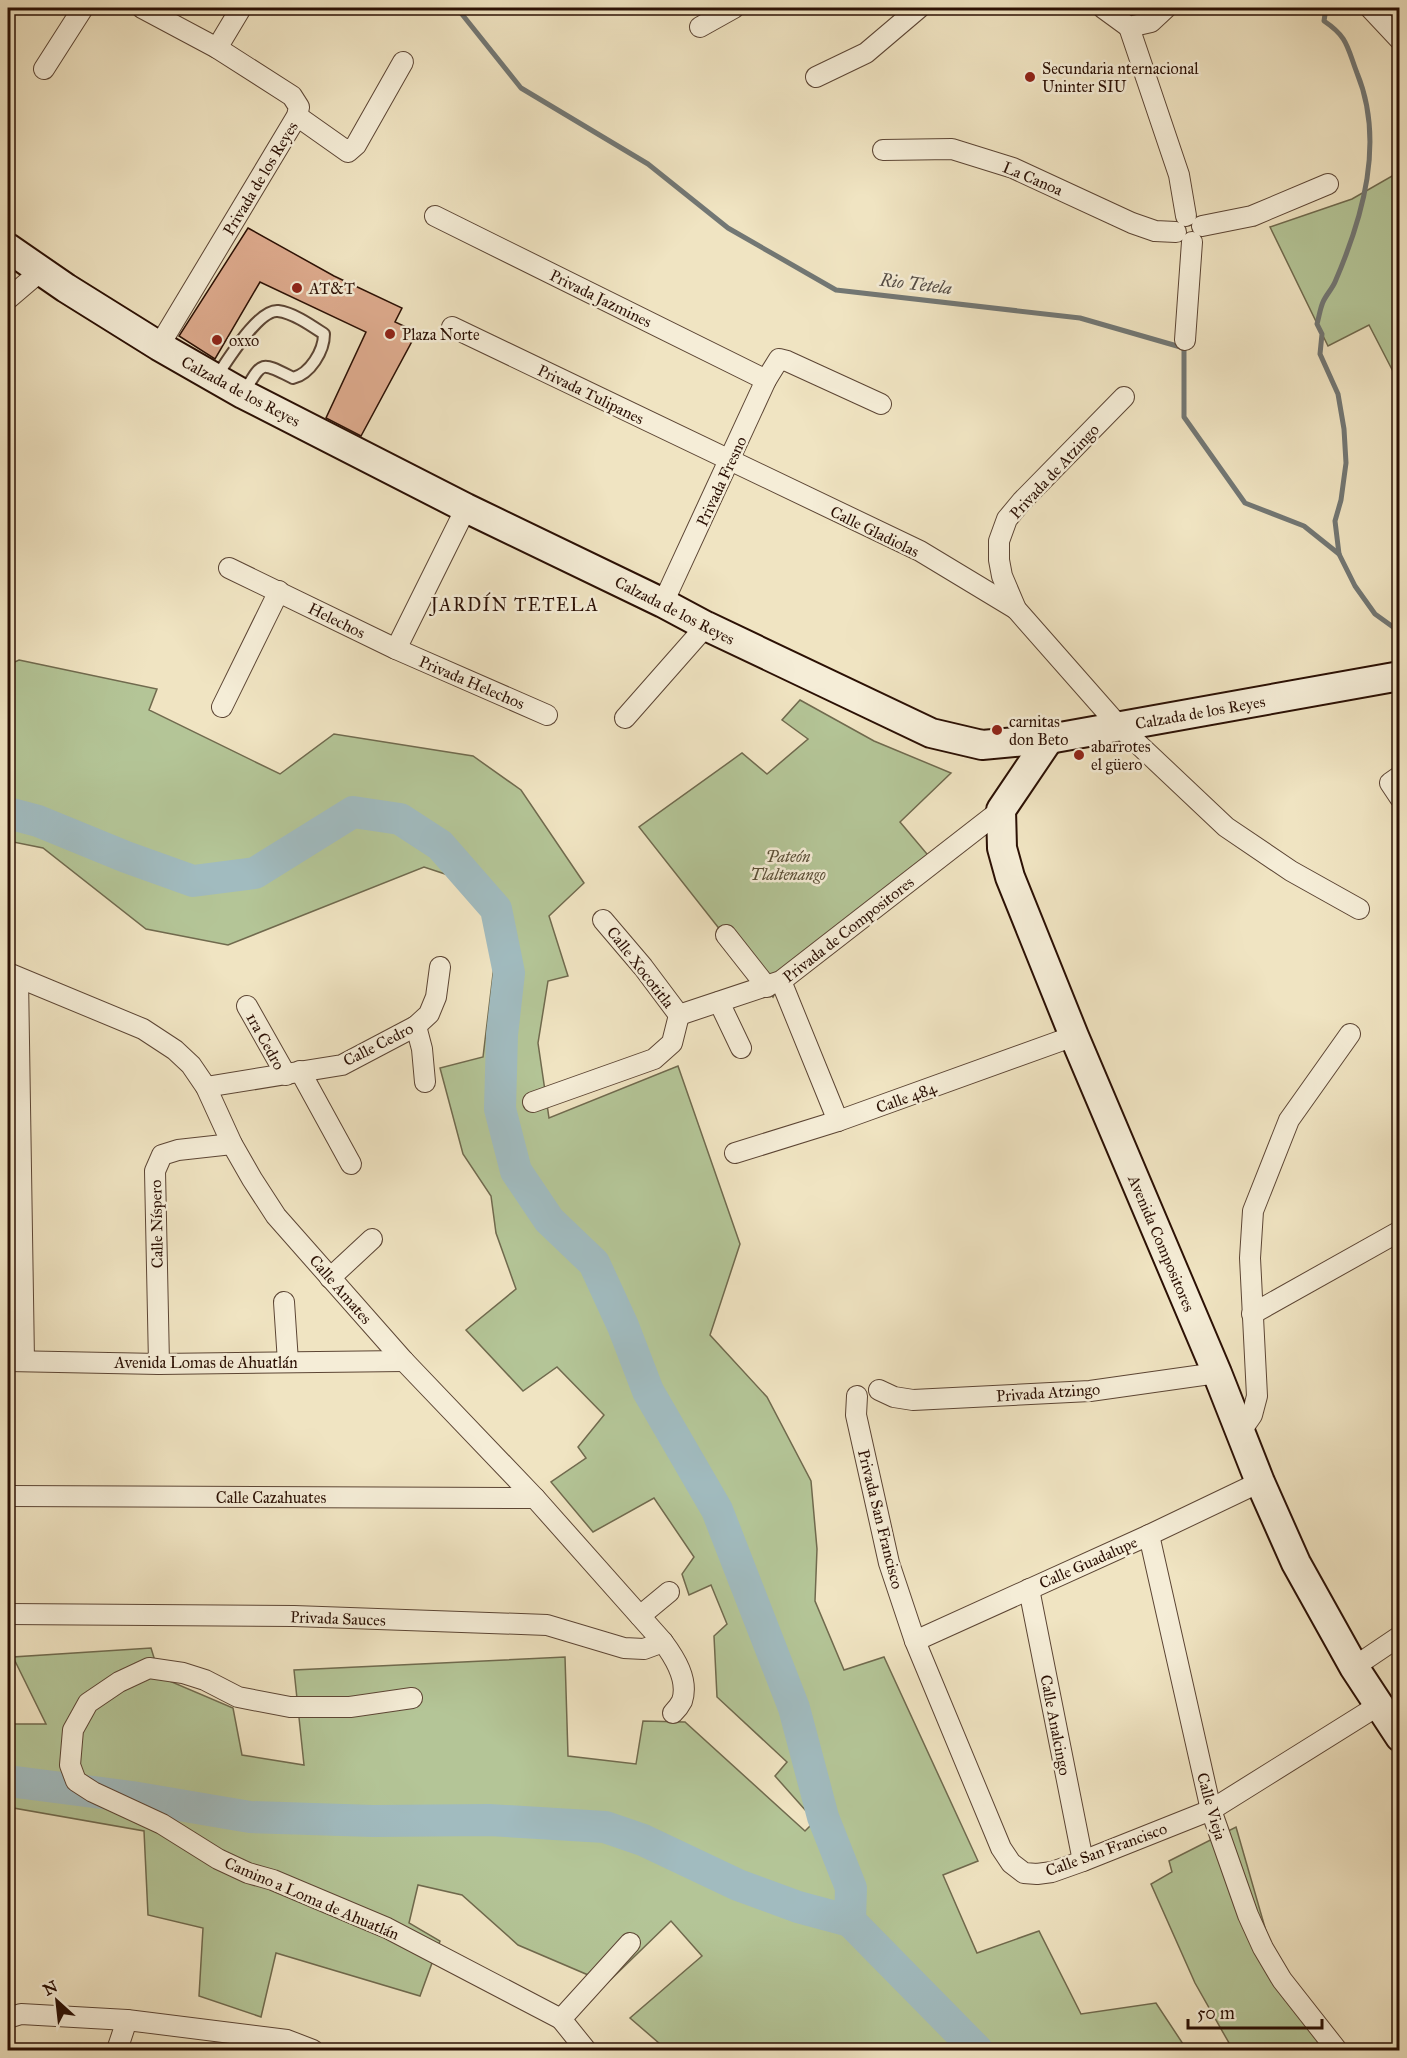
<svg xmlns="http://www.w3.org/2000/svg" width="1407" height="2058" font-family="'IM FELL Great Primer',serif">
<style>
.green{fill:#b4c597;stroke:#706a4e;stroke-width:1.5}
.lines{fill:none;stroke-linecap:round;stroke-linejoin:round}
.stream{stroke:#727774;stroke-width:5}
.river{stroke:#a1bbbf;stroke-width:32}
.building{fill:#deab8e;stroke:#2b1004;stroke-width:1.5}
.lane-casing{stroke:#5c4534;stroke-width:14}
.street-casing{stroke:#5c4534;stroke-width:22}
.secondary-casing{stroke:#2b1004;stroke-width:32}
.lane{stroke:#f5edd7;stroke-width:10}
.street{stroke:#f5edd7;stroke-width:20}
.secondary{stroke:#f5edd7;stroke-width:28}
.poi-dot{fill:#8f2418;stroke:#f5edd7;stroke-width:2}
.labels{text-anchor:middle;stroke-width:5;stroke-linejoin:round;paint-order:stroke}
.poi-label{font-size:16px;fill:#2b1004;stroke:#f5edd7;text-anchor:start}
.street-label{font-size:16px;fill:#2b1004;stroke:#f5edd7}
.park-label{font-size:16px;font-style:italic;fill:#5b4f37;stroke:#f5edd7}
.water-label{font-size:18px;font-style:italic;fill:#544c45;stroke:#f5edd7}
.neighbourhood-label{font-size:18px;letter-spacing:1.5px;fill:#2b1004;stroke:#f5edd7}
</style>
<rect width="100%" height="100%" fill="#f0e4c2"/>
<filter id="stains"><feTurbulence type="fractalNoise" baseFrequency=".00333" numOctaves="4"/><feColorMatrix values="0 0 0 0 .2 0 0 0 0 .09 0 0 0 0 .02 0 0 0 .5 -.17"/></filter>
<radialGradient id="worn" r=".72"><stop offset=".6" stop-color="#630" stop-opacity="0"/><stop offset="1" stop-color="#630" stop-opacity=".3"/></radialGradient>
<g class="green">
<polygon points="1399,172 1399,383 1369,325 1328,346 1270,227 1352,199"/>
<polygon points="19,660 157,689 149,710 280,774 334,734 473,756 521,790 584,883 549,916 568,976 548,981 538,1043 549,1118 678,1066 740,1244 710,1335 767,1397 811,1481 817,1549 815,1601 844,1670 884,1657 978,1861 943,1875 977,1953 1039,1931 1081,2014 1156,2003 1187,2050 667,2050 630,2018 702,1956 671,1921 607,1983 518,1945 462,1895 418,1885 409,1923 440,1941 420,1996 276,1953 261,2017 199,1996 203,1928 148,1915 144,1831 8,1807 8,1724 46,1724 13,1657 151,1648 160,1677 233,1708 242,1755 304,1765 294,1670 565,1657 568,1756 636,1764 643,1721 685,1722 805,1831 815,1821 775,1776 787,1762 717,1697 714,1636 727,1624 711,1585 689,1595 682,1574 694,1557 654,1498 593,1532 551,1482 586,1458 578,1447 604,1415 557,1367 523,1391 466,1330 516,1289 496,1233 491,1196 463,1154 440,1068 483,1057 496,949 486,918 454,877 424,867 228,945 146,929 43,848 8,841 8,665"/>
<polygon points="800,700 874,741 951,773 900,822 938,867 781,981 773,997 639,827 742,753 767,774 808,739 782,720"/>
<polygon points="1236,1827 1272,1952 1346,2050 1213,2050 1229,2043 1195,1983 1151,1884 1172,1872 1169,1861"/>
</g>
<g class="lines">
<g class="stream">
<polyline points="457,8 521,88 648,164 728,228 836,290 1080,318 1184,348 1184,417 1245,503 1304,526 1339,554"/>
<path d="M1326,8L1324,21C1348,37 1347,47 1357,73C1385,141 1363,217 1335,282C1332,289 1326,295 1323,302C1320,309 1319,317 1317,324L1322,334L1320,354L1338,394L1344,429L1346,463L1341,500L1335,521L1339,554L1355,586L1375,614L1400,632"/>
</g>
<g class="river">
<polyline points="8,813 38,821 126,857 193,881 255,873 353,812 400,819 440,845 496,909 509,973 502,1035 500,1109 516,1171 549,1220 594,1263 623,1326 648,1391 717,1510 794,1708 823,1817 851,1888 850,1921 798,1907 738,1885 643,1840 605,1827 489,1820 373,1821 250,1817 132,1797 8,1781"/>
<polyline points="850,1921 977,2050"/>
</g>
</g>
<polygon class="building" points="248,228 334,276 402,308 395,322 417,332 361,436 326,418 366,332 260,282 215,359 179,336"/>
<g class="lines">
<defs>
<path id="lane" d="M216,377C227,362 258,309 278,311C294,313 312,326 324,334C324,351 310,374 293,378C259,361 263,361 243,394"/>
<g id="street">
<polyline points="142,8 217,48 292,96 299,107 297,116 159,346"/>
<polyline points="1103,8 1129,27 1151,22 1166,8"/>
<polyline points="1370,8 1400,40"/>
<polyline points="700,27 734,8"/>
<polyline points="1129,27 1179,175 1186,216"/>
<polyline points="217,48 241,8"/>
<polyline points="44,69 83,8"/>
<polyline points="816,77 866,53 919,8"/>
<polyline points="297,116 348,152 356,145 403,62"/>
<polyline points="883,150 952,149 1013,168 1132,223 1155,231 1176,232"/>
<polyline points="435,216 766,380"/>
<polyline points="1202,226 1252,216 1328,184"/>
<polyline points="8,299 42,270"/>
<polyline points="452,327 920,551 1016,609"/>
<polyline points="1185,340 1192,242"/>
<polyline points="1124,397 1022,501 1007,519 999,541 999,560 1002,576 1016,609 1119,726 1226,827 1291,871 1359,909"/>
<polyline points="229,568 396,649 547,715"/>
<polyline points="663,603 766,380 779,359 787,361 881,404"/>
<polyline points="396,649 466,508"/>
<polyline points="222,707 279,591"/>
<polyline points="625,718 706,626"/>
<polyline points="1400,776 1390,783 1400,798"/>
<polyline points="603,920 643,967 679,1015"/>
<polyline points="726,935 767,987"/>
<path d="M8,973L143,1029L175,1050L191,1065L206,1087L232,1144L252,1179L276,1216L404,1361L535,1498L663,1642C675,1658 689,1680 682,1701C680,1705 676,1710 673,1713"/>
<polyline points="18,978 24,1361"/>
<polyline points="781,981 838,1121"/>
<polyline points="719,1002 741,1048"/>
<polyline points="247,1006 286,1075"/>
<polyline points="679,1015 781,981 1001,810"/>
<polyline points="416,1026 422,1049 425,1082"/>
<polyline points="300,1071 351,1164"/>
<polyline points="206,1087 342,1065 416,1026 429,1014 436,997 440,967"/>
<polyline points="533,1102 654,1059 672,1043 679,1015"/>
<polyline points="735,1153 838,1121 1074,1036"/>
<polyline points="330,1278 372,1239"/>
<polyline points="284,1302 288,1362"/>
<polyline points="1252,1314 1400,1231"/>
<polyline points="8,1361 159,1364 404,1361"/>
<polyline points="159,1364 155,1171 162,1155 178,1150 232,1144"/>
<polyline points="879,1390 894,1397 913,1400 1090,1391 1217,1373"/>
<polyline points="857,1396 856,1415 889,1563 915,1641 1001,1848 1011,1863 1024,1873 1037,1874 1052,1872 1083,1861 1211,1810 1379,1705"/>
<polyline points="1241,1431 1252,1415 1257,1396 1250,1258 1253,1211 1289,1120 1350,1034"/>
<polyline points="8,1496 535,1498"/>
<polyline points="1149,1535 1211,1810 1248,1915 1263,1948 1282,1980 1337,2050"/>
<polyline points="1029,1589 1083,1861"/>
<polyline points="8,1614 294,1616 547,1625 624,1648 644,1649 663,1642"/>
<polyline points="640,1616 669,1592"/>
<polyline points="915,1641 1149,1535 1260,1482"/>
<polyline points="1354,1667 1400,1636"/>
<polyline points="412,1698 350,1707 290,1707 238,1697 205,1680 183,1673 149,1668 119,1682 88,1703 73,1730 70,1765 76,1781 93,1792 162,1824 218,1859 248,1873 273,1880 387,1928 561,2019 586,2050"/>
<polyline points="8,2018 21,2014 127,2020 287,2040 313,2050"/>
<polyline points="561,2019 630,1943"/>
<polyline points="117,2050 127,2020"/>
</g>
<g id="secondary">
<polyline points="8,248 66,288 159,346 243,394 466,508 663,603 706,626 931,733 982,745 1049,739 1400,676"/>
<polyline points="1049,739 1001,810 1002,848 1010,877 1074,1036 1217,1373 1260,1482 1296,1563 1354,1667 1400,1737"/>
</g>
</defs>
<use href="#lane" class="lane-casing"/>
<use href="#street" class="street-casing"/>
<use href="#secondary" class="secondary-casing"/>
<use href="#lane" class="lane"/>
<use href="#street" class="street"/>
<use href="#secondary" class="secondary"/>
</g>
<g class="poi-dot">
<circle cx="1030" cy="77" r="6"/>
<circle cx="297" cy="288" r="6"/>
<circle cx="390" cy="334" r="6"/>
<circle cx="217" cy="340" r="6"/>
<circle cx="997" cy="730" r="6"/>
<circle cx="1079" cy="755" r="6"/>
</g>
<g class="labels">
<g class="poi-label">
<text x="1042" y="74">Secundaria nternacional<tspan x="1042" dy="18">Uninter SIU</tspan></text>
<text x="309" y="294">AT&amp;T</text>
<text x="402" y="340">Plaza Norte</text>
<text x="229" y="346">oxxo</text>
<text x="1009" y="727">carnitas<tspan x="1009" dy="18">don Beto</tspan></text>
<text x="1091" y="752">abarrotes<tspan x="1091" dy="18">el güero</tspan></text>
</g>
<g class="street-label">
<text transform="translate(260 178) rotate(-59)" y="6">Privada de los Reyes</text>
<text transform="translate(1033 178) rotate(23)" y="6">La Canoa</text>
<text transform="translate(601 298) rotate(26)" y="6">Privada Jazmines</text>
<text transform="translate(241 391) rotate(28)" y="6">Calzada de los Reyes</text>
<text transform="translate(591 394) rotate(26)" y="6">Privada Tulipanes</text>
<text transform="translate(1054 471) rotate(-47)" y="6">Privada de Atzingo</text>
<text transform="translate(721 481) rotate(-65)" y="6">Privada Fresno</text>
<text transform="translate(875 531) rotate(26)" y="6">Calle Gladiolas</text>
<text transform="translate(675 610) rotate(27)" y="6">Calzada de los Reyes</text>
<text transform="translate(337 620) rotate(26)" y="6">Helechos</text>
<text transform="translate(472 682) rotate(23)" y="6">Privada Helechos</text>
<text transform="translate(1200 712) rotate(-10)" y="6">Calzada de los Reyes</text>
<text transform="translate(848 929) rotate(-38)" y="6">Privada de Compositores</text>
<text transform="translate(641 967) rotate(52)" y="6">Calle Xocotitla</text>
<text transform="translate(266 1041) rotate(61)" y="6">1ra Cedro</text>
<text transform="translate(378 1044) rotate(-27)" y="6">Calle Cedro</text>
<text transform="translate(906 1097) rotate(-20)" y="6">Calle 484</text>
<text transform="translate(156 1224) rotate(-91)" y="6">Calle Níspero</text>
<text transform="translate(1162 1243) rotate(67)" y="6">Avenida Compositores</text>
<text transform="translate(341 1289) rotate(49)" y="6">Calle Amates</text>
<text x="206" y="1368">Avenida Lomas de Ahuatlán</text>
<text transform="translate(1048 1392) rotate(-4)" y="6">Privada Atzingo</text>
<text x="271" y="1503">Calle Cazahuates</text>
<text transform="translate(881 1519) rotate(76)" y="6">Privada San Francisco</text>
<text transform="translate(1088 1562) rotate(-24)" y="6">Calle Guadalupe</text>
<text transform="translate(338 1618) rotate(2)" y="6">Privada Sauces</text>
<text transform="translate(1056 1725) rotate(79)" y="6">Calle Analcingo</text>
<text transform="translate(1212 1806) rotate(74)" y="6">Calle Vieja</text>
<text transform="translate(1106 1849) rotate(-20)" y="6">Calle San Francisco</text>
<text transform="translate(312 1898) rotate(23)" y="6">Camino a Loma de Ahuatlán</text>
</g>
<g class="park-label">
<text x="788" y="862">Pateón<tspan x="788" dy="18">Tlaltenango</tspan></text>
</g>
<g class="water-label">
<text transform="translate(916 284) rotate(7)" y="6">Rio Tetela</text>
</g>
<g class="neighbourhood-label">
<text x="515" y="611">JARDÍN TETELA</text>
</g>
</g>
<rect width="1407" height="2058" fill="none" stroke="#f0e4c2" stroke-width="30"/>
<rect x="9" y="9" width="1389" height="2040" fill="none" stroke="#2b1004" stroke-width="3"/>
<rect x="15" y="15" width="1377" height="2028" fill="none" stroke="#2b1004" stroke-width="1.5"/>
<g transform="translate(57 2001) rotate(333)" stroke="#f5edd7" stroke-width="4.5" paint-order="stroke">
<path d="M0-4.5L10 22L0 15L-10 22Z" fill="#2b1004"/>
<text y="-9" font-size="16" font-weight="bold" text-anchor="middle" fill="#2b1004">N</text>
</g>
<path d="M1188 2019v9h134v-9" fill="none" stroke="#2b1004" stroke-width="3"/>
<text x="1197" y="2019" font-size="18" fill="#2b1004" stroke="#f5edd7" stroke-width="4.5" paint-order="stroke">50 m</text>
<rect width="100%" height="100%" filter="url(#stains)"/>
<rect width="100%" height="100%" fill="url(#worn)"/>
</svg>
